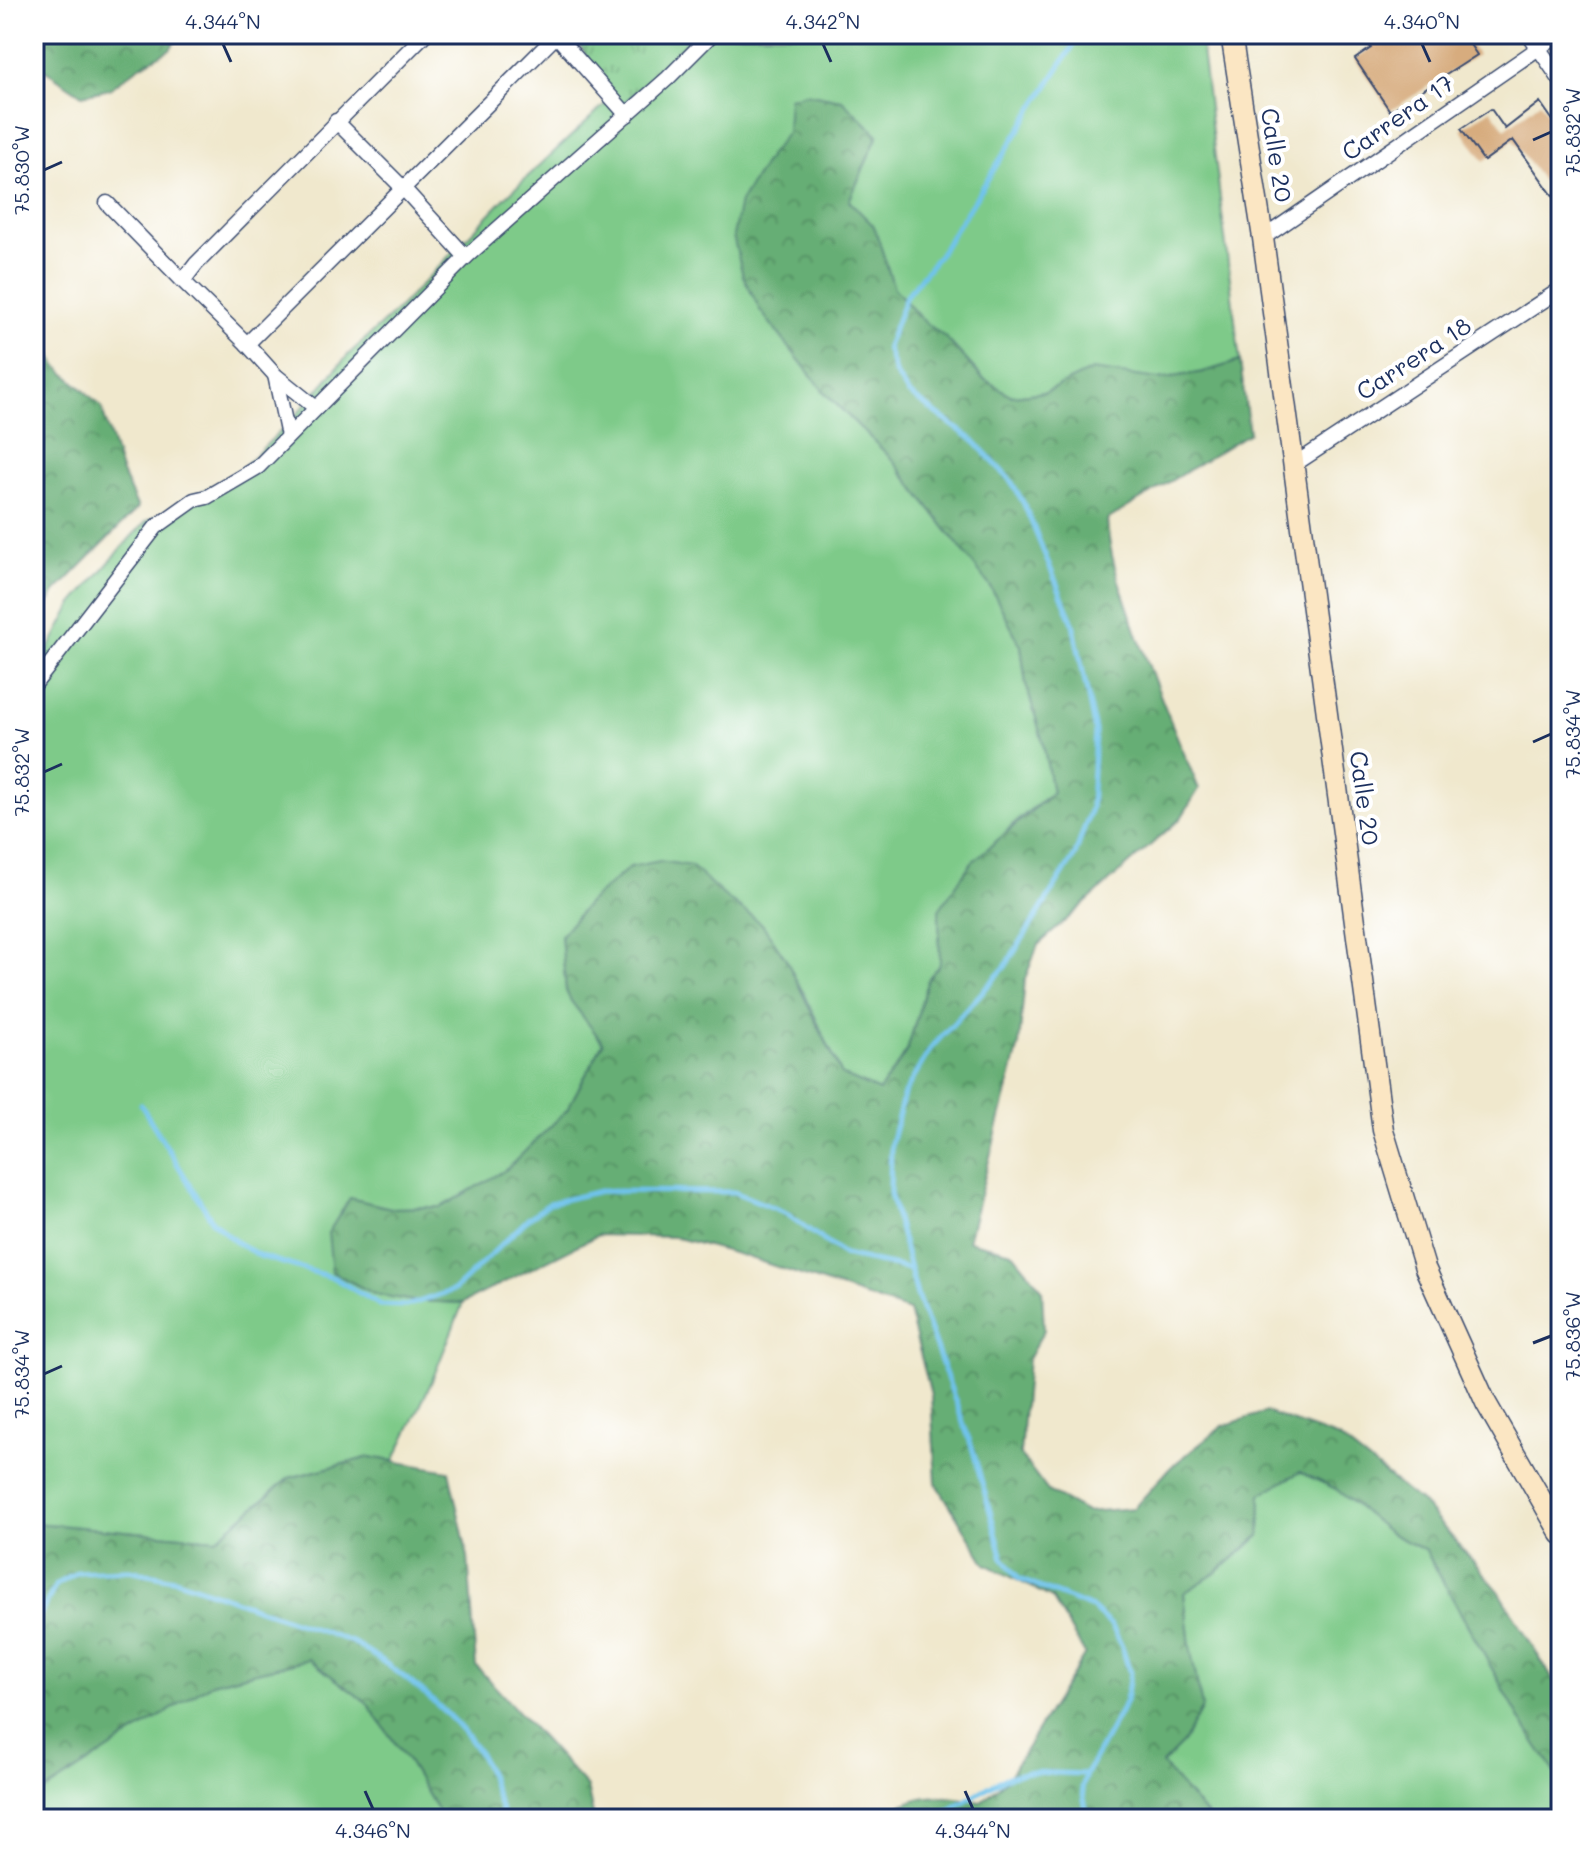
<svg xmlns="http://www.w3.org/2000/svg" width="1595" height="1853" font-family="Mali,sans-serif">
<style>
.grass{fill:#7eca89;stroke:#4c7c74;stroke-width:2}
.forest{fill:url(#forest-crowns);stroke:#406e6a;stroke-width:2}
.park{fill:url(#park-tufts);stroke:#4c7c74;stroke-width:2}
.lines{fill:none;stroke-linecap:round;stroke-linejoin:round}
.stream{stroke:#70c3ec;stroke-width:5}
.building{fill:#d7ac7e}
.street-casing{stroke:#3b4b6f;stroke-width:17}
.secondary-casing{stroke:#3b4b6f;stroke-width:23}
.street{stroke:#fff;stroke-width:14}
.secondary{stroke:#fbe6c3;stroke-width:20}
.ticks{fill:none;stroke:#1b2f5e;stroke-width:3}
.labels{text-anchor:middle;stroke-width:8;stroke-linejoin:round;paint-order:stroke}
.street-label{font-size:24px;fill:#1b2f5e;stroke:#fff}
.neatline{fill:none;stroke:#1b2f5e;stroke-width:3}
.ticks-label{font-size:20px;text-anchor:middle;fill:#1b2f5e}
</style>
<defs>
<pattern id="forest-crowns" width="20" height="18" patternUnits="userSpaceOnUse" patternTransform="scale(2)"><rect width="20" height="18" fill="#66ae75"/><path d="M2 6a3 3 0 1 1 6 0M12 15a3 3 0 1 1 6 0" fill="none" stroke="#538e63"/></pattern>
<pattern id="park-tufts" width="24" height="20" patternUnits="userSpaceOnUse" patternTransform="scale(2)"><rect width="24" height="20" fill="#7eca89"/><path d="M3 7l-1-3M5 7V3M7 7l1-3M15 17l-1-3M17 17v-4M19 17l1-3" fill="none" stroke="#66a473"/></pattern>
</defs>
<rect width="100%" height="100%" fill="#fff"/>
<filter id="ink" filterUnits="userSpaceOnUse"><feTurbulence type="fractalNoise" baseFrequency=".0125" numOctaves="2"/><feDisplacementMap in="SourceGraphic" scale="16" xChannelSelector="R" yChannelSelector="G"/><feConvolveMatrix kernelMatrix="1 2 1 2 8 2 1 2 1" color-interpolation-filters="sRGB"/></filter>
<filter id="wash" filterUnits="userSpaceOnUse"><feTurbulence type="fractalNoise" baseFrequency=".006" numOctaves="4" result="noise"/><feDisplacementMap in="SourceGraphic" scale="32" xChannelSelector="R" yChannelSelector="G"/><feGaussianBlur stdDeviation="1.8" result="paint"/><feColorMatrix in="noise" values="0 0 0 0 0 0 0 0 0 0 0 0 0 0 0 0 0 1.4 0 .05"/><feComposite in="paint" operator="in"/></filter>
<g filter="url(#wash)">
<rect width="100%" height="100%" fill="#f0e8cd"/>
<g class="grass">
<polygon points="680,34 1200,34 1240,361 1204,372 1158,379 1092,371 1046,392 1012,396 983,378 947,339 920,318 894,288 874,227 849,201 878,135 788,132 769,156 740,202 760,310 826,394 891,458 990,586 1021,646 1026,684 1043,742 1052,792 1012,825 939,910 940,964 928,979 907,1051 879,1091 842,1075 805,995 762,924 729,900 561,936 566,991 571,1001 603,1043 567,1110 508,1169 441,1207 391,1208 350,1199 332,1272 374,1294 413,1301 463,1303 431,1383 394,1461 370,1457 289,1478 216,1539 34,1523 34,677 72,605 132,536 147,521 238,472 291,421 349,354 394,313 506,197"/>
<polygon points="1300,1472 1336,1489 1388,1532 1426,1551 1523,1724 1561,1781 1561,1819 1210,1819 1162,1764 1183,1743 1190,1646 1184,1593 1217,1572 1260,1536 1261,1494"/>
<polygon points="309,1659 367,1703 409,1763 443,1819 34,1819 34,1798 212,1683"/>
</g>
<g class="forest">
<polygon points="34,34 180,34 170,49 137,68 110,89 82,95 40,67 34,69"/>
<path d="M805,93L842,100L878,135L849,201L874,226L894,288L920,318L947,339L982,378L1012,396L1046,392L1092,370L1159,379L1204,372L1240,361L1249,433L1107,520C1109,556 1121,588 1133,622C1152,679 1176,734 1199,789L1181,818L1038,945L1025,979L1019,1045L968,1241L1012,1252L1042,1289L1044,1330L1028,1359L1020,1454L1048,1491L1086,1512L1134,1508L1171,1467L1223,1426L1266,1412L1339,1438L1423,1504L1499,1591L1561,1693V1781L1523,1724L1426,1551L1388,1532L1336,1489L1300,1472L1261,1494L1260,1535L1217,1572L1184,1593L1190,1646L1202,1707L1183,1743L1162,1764L1210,1819H873C922,1794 926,1792 981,1802L1007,1779L1085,1654L1052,1598L986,1564L936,1483L931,1395L909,1311L744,1256L674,1237L598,1235L463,1303L413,1301L374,1294L332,1272L328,1233L350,1198L391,1208L441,1207L507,1169L567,1110L603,1043L571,1001L566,991L561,935L588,903L630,867L660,861L691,866L729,900L762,924L786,959L842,1075L879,1091L907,1051L928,979L940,964L939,910L971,863L1052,793L1043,742L1026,684L1021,646L990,586L891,458L826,394L760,310L743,276L733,236L740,202L769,156L787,132L789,98Z"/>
<polygon points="34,323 57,366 101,406 121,471 138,508 55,592 34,626"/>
<polygon points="370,1457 449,1471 468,1557 476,1666 587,1787 594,1819 443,1819 409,1763 367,1703 309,1659 212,1683 34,1798 34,1523 216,1539 289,1478"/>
</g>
<polygon class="park" points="574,34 694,34 616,111"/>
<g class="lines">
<g class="stream">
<polyline points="1078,34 1073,46 939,255 906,296 887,347 895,373 908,393 973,440 1011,481 1024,504 1073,623 1095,731 1091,808 1075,855 1005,967 931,1048 904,1094 891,1144 890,1193 917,1295 972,1447 1003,1558 1019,1579 1092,1608 1112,1626 1122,1647 1130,1673 1126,1701 1086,1774 1082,1788 1088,1819"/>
<polyline points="141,1105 213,1222 236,1242 260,1256 334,1278 380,1305 406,1306 454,1290 529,1218 550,1203 600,1191 734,1192 784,1212 844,1255 910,1269"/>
<path d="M34,1626L56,1585L78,1572L129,1570L178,1580L352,1642C392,1665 463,1718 483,1761C492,1779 497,1800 504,1819"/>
<polyline points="934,1819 1004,1778 1027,1772 1086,1774"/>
</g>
</g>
<g id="blocks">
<g class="building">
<polygon points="1362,34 1463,34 1477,55 1390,111 1355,59 1371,48"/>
<polygon points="1540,102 1561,132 1561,207 1513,140 1484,161 1461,129 1491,109 1505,129"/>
</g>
</g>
</g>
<g filter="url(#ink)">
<use href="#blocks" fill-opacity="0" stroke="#3b4b6f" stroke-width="2"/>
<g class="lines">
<defs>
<g id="street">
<polyline points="425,34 196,264 183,281 247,344 558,34"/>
<polyline points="555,34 627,115"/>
<polyline points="1529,34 1561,81"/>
<polyline points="336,121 404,189 466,257"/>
<polyline points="107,203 183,281"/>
<polyline points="1263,238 1559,34"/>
<polyline points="247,344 275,375 316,408"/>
<polyline points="275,375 288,436"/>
<polyline points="1292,466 1561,289"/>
<polyline points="34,685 156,527 194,500 207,497 258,467 466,257 668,78 712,34"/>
</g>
<polyline id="secondary" points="1231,34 1263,238 1383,1130 1425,1268 1486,1403 1561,1534"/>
</defs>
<use href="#street" class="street-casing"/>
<use href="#secondary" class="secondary-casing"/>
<use href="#street" class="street"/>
<use href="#secondary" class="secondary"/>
</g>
</g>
<path class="ticks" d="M223,44L231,62M823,44L831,62M1422,44L1430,62M1533,140L1551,132M44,170L62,162M1533,742L1551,734M44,772L62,764M1533,1343L1551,1336M44,1374L62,1366M365,1791L373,1809M965,1791L973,1809"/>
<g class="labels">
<g class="street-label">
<text transform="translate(1398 118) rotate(-35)" y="8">Carrera 17</text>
<text transform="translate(1276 155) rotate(81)" y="8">Calle 20</text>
<text transform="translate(1414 359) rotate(-33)" y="8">Carrera 18</text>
<text transform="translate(1364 798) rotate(82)" y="8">Calle 20</text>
</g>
</g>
<rect width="1595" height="1853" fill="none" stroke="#fff" stroke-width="88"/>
<rect x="44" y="44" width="1507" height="1765" class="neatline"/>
<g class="ticks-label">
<text x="223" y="29">4.344°N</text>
<text x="823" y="29">4.342°N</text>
<text x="1422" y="29">4.340°N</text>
<text transform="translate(1573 132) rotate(-90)" y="7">75.832°W</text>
<text transform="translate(22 170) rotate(-90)" y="7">75.830°W</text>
<text transform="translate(1573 734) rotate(-90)" y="7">75.834°W</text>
<text transform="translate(22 772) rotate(-90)" y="7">75.832°W</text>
<text transform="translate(1573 1336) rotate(-90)" y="7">75.836°W</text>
<text transform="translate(22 1374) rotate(-90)" y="7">75.834°W</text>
<text x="373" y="1838">4.346°N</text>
<text x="973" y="1838">4.344°N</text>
</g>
</svg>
